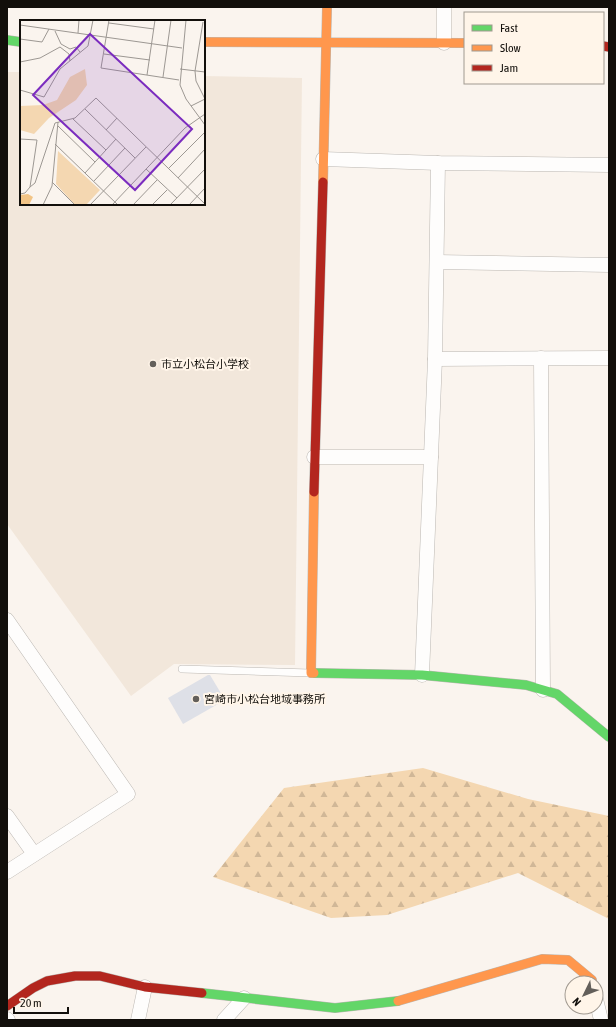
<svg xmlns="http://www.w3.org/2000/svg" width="616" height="1027" font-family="'Asap Condensed','Noto Sans JP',sans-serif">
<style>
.built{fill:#f2e7db}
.forest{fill:url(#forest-firs)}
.building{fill:#dee0e7}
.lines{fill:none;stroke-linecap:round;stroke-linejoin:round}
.lane-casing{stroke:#bbb7b2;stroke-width:8}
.street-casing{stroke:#bbb7b2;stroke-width:15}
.fast-casing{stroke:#bbb7b2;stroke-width:10}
.slow-casing{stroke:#bbb7b2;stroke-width:10}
.jam-casing{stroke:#bbb7b2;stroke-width:10}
.lane{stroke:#fefdfc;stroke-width:7}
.street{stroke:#fefdfc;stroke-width:14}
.fast{stroke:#63d668;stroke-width:9}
.slow{stroke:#ff974d;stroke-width:9}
.jam{stroke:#b3261e;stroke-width:9}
.poi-dot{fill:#635f5a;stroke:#fff5e9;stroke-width:1.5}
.labels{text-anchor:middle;stroke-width:4;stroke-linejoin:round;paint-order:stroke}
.poi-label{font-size:11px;fill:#120f0b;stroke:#fff5e9;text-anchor:start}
.inset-road{fill:none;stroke:#9d9893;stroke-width:1}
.view{fill:#7b2cbf;fill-opacity:0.15;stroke:#7b2cbf;stroke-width:2}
.inset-edge{fill:none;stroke:#120f0b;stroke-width:2}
</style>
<defs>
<pattern id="forest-firs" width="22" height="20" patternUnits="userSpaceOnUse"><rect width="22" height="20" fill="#f4d7b1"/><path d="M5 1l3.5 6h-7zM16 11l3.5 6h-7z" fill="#d0b797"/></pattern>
</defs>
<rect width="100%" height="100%" fill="#faf4ee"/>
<polygon class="built" points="7,72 21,72 21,204 204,204 204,76 302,78 295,665 174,664 131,696 7,524"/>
<polygon class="forest" points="423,768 528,799 609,816 609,919 518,873 387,915 331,918 213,877 284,788"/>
<polygon class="building" points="208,675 210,675 225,700 183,724 168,698"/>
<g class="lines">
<defs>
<polyline id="lane" points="182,669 310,673"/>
<g id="street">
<polyline points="444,43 444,7"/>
<polyline points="323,159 438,163 609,165"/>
<polyline points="437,262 609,265"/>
<polyline points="541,358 543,690"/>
<polyline points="435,359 609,358"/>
<polyline points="314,457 431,457"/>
<polyline points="7,620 128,794 7,872"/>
<polyline points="422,675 435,359 438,163"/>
<polyline points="7,816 34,854"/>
<polyline points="596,999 601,1020"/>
<polyline points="7,1019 8,1020"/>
<polyline points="138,1020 145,987"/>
<polyline points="224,1020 244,998"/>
</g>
<g id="fast">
<polyline points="7,40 21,42"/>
<polyline points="314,673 422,675 526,685 557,694 609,737"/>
<polyline points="202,993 335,1008 398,1001"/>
</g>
<g id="slow">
<polyline points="204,42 465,43"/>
<polyline points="323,182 327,7"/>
<polyline points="314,492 311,673 314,673"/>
<polyline points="398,1001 542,959 568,960 592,980 592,983"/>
</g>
<g id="jam">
<polyline points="603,46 609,47"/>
<polyline points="314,492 323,182"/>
<polyline points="7,1006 33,988 47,981 75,976 100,976 145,987 202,993"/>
</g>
</defs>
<use href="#lane" class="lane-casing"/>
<use href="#street" class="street-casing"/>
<use href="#fast" class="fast-casing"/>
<use href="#slow" class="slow-casing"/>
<use href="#jam" class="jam-casing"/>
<use href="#lane" class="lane"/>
<use href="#street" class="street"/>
<use href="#fast" class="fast"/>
<use href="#slow" class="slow"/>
<use href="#jam" class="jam"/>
</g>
<g class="poi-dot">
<circle cx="153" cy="364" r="4"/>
<circle cx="196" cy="699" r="4"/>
</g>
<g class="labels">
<g class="poi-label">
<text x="161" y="368">市立小松台小学校</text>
<text x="204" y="703">宮崎市小松台地域事務所</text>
</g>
</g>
<g transform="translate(20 20)">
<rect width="185" height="185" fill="#faf4ee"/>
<path d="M65,49L67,65L56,80L29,98L14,114L0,110V86L23,85L37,80L50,57Z" fill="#f4d7b1"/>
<path d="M38,131L80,170L66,185H55L36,164Z" fill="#f4d7b1"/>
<path d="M8,174L13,177L9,185H0V175Z" fill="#f2c486"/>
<path class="inset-road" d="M89,0L81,48L159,60M166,0L160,65L166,79L185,105M183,2L175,51L176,61L185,79M89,3L134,9M0,5L162,28M35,11L41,24L50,29L56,27L60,32M58,13L59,0M0,19L22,22L29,9M84,34L130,40M0,42L20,38L40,27L49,34L50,41M160,49L185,52M127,55L135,0M143,57L151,0M0,70L24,77L40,49L68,26L73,0M171,86L185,79M65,89L115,138M53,99L86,130M38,106L75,142M86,110L97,98M0,119L17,120L10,167L5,173L0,174M35,124L98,185M149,148L185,112M126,149L157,178M65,153L96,119M158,158L185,129M74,161L105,128M32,162L55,185M10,167L15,163L35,103L55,98L76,78L185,184M23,185L32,166L38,102M70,185L126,127M92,185L165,108L185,94M113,185L137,160M132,185L147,170M150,185L185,149M169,185L185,168"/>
<path class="view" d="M70,14L172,109L115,170L13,75Z"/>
<rect width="185" height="185" class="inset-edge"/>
</g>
<rect width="616" height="1027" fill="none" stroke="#120f0b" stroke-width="16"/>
<rect x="464" y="12" width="140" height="72" fill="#fff5e9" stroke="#a09990"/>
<rect x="472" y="25" width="20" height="6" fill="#63d668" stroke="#a09990"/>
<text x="500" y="32" font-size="12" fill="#120f0b">Fast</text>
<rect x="472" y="45" width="20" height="6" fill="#ff974d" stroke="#a09990"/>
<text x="500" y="52" font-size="12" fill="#120f0b">Slow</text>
<rect x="472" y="65" width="20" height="6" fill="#b3261e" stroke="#a09990"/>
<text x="500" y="72" font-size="12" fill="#120f0b">Jam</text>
<g transform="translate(584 995) rotate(227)"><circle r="19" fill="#fff5e9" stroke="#a09990"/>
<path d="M0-3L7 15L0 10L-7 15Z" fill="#635f5a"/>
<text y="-6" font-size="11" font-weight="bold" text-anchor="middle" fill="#120f0b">N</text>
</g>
<path d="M14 1007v6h54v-6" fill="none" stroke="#120f0b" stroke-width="2"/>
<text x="20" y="1007" font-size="12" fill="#120f0b" stroke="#fff5e9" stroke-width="3" paint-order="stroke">20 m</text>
</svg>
